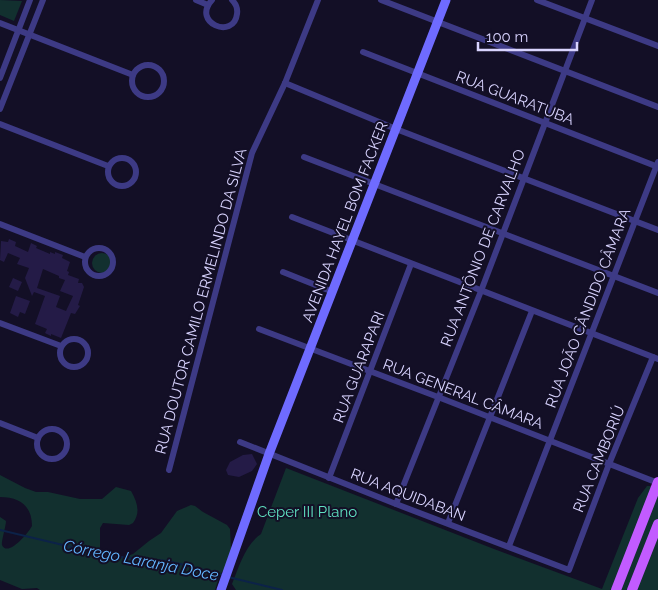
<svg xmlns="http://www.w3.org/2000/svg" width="658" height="590" font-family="Raleway,sans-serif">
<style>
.green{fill:#12302f}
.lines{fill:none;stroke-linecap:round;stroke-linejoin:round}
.stream{stroke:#0c2248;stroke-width:2}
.building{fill:#241b47;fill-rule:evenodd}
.street{stroke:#3d3a85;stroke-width:6}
.secondary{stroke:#6f6bff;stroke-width:9}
.primary{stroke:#c25bff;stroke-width:10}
.labels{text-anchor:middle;stroke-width:4;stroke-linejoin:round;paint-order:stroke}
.street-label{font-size:15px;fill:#d9d4ff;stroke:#130f26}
.park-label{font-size:15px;fill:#5fe0c0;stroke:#130f26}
.water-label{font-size:16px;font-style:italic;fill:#62b6ff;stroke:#130f26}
</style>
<rect width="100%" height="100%" fill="#130f26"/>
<g class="green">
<polygon points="0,0 22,1 14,21 0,15"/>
<circle cx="102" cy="263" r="10"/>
<path d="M286,468L494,549L602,589L638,498L647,486H658V590H236L232,584C239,567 245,545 261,534Z"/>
<path d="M0,475L25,488L36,492H48L80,499H102L116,487L131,491C137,502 141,512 133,523L129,525L103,523L100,528V548L103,552L118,559L133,554L149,541L161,533L177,511L191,505L195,506L203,512L227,525L230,529L231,549L224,570L220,574L215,590H40L37,588L22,589L0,580V517L6,521C6,526 1,542 2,545C8,558 29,532 32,526C32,506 20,497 0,497Z"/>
</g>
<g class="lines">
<g class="stream">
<polyline points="0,530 109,556 168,561 224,575"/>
<polyline points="228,577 282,590"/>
</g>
</g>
<g class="building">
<path d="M9,239L16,242L15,246L28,252L31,243L37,246L36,248L50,254V252L55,254V252L63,255L62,258L70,262L67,271L69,272L68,275L79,279L78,283H82L84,287L78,305L80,306L75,314L71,313L61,338L51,334V336L45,333L47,329L35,324L45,296L34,292L32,296L25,278L29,268L17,264L20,258L8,253L4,262L0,260L1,241L8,242ZM43,269L59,276V278L65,280L60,291L73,296L66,311L56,307L60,296L37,288Z"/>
<polygon points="13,278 22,282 18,291 9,287"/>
<polygon points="16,296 30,301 25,314 20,312 18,317 10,313"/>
<polygon points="252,454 257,464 252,471 239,477 228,475 226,470 230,462 243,455"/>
</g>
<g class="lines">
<g class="street">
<polyline points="196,0 208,5"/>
<path d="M212,0C191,23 234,40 237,14C238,8 236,4 232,0"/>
<polyline points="381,0 658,107"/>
<polyline points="537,0 658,46"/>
<polyline points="0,23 133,75"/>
<polyline points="363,52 658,167"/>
<circle cx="148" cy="81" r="16"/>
<polyline points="0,78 30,0"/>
<polyline points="285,83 396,129 658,230"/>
<polyline points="0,109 43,0"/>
<polyline points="0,124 108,166"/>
<polyline points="304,157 658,293"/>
<circle cx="122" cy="172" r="14"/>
<polyline points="292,217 658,359"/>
<polyline points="0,224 85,257"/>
<circle cx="99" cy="262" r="14"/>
<polyline points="283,272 333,292"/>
<polyline points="0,323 61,346"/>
<polyline points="259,329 438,397 658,483"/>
<circle cx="74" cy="353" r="14"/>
<polyline points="0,423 38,438"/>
<circle cx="52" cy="444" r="15"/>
<polyline points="240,442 396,504 569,570 609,464 653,357"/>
<polyline points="169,470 252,153 285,83 318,0"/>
<polyline points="329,478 411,264"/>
<polyline points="396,504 481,291 592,0"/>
<polyline points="448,523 532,311"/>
<polyline points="509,546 658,162"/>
</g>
<polyline class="secondary" points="221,590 269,454 446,0"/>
<g class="primary">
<polyline points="616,590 658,482"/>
<polyline points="632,590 658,524"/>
</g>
</g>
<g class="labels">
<g class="street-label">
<text transform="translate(515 98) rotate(21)" y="5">RUA GUARATUBA</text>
<text transform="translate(345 222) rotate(-69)" y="5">AVENIDA HAYEL BOM FACKER</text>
<text transform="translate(483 248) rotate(-69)" y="5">RUA ANTÔNIO DE CARVALHO</text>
<text transform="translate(201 301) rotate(-75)" y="5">RUA DOUTOR CAMILO ERMELINDO DA SILVA</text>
<text transform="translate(588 308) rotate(-69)" y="5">RUA JOÃO CÂNDIDO CÂMARA</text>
<text transform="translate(359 367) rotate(-69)" y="5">RUA GUARAPARI</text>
<text transform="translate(463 394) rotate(21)" y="5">RUA GENERAL CÂMARA</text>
<text transform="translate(599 459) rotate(-68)" y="5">RUA CAMBORIÚ</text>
<text transform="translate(408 495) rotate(21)" y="5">RUA AQUIDABAN</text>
</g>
<g class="park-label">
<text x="307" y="517">Ceper III Plano</text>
</g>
<g class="water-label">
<text transform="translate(141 560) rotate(11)" y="6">Córrego Laranja Doce</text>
</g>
</g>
<path d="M478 42v8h99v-8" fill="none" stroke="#d9d4ff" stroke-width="2.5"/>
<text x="486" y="42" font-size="15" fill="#d9d4ff" stroke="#130f26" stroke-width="4" paint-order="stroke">100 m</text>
</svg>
